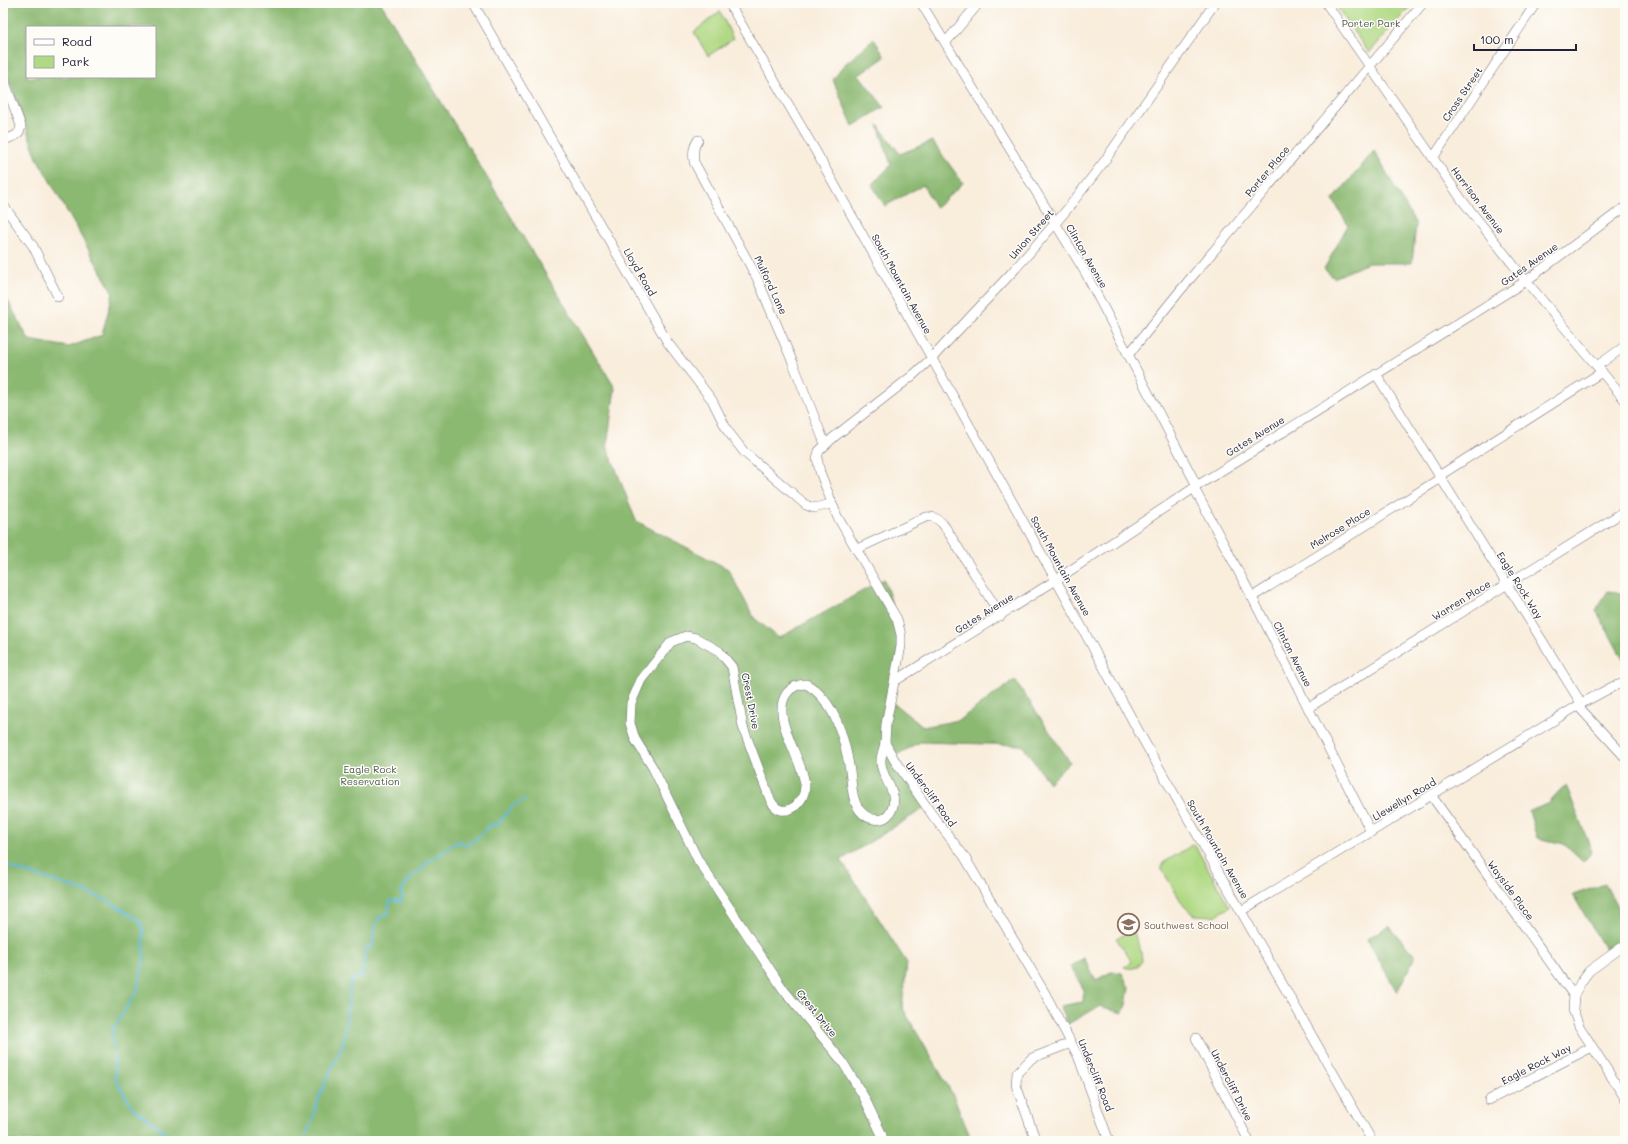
<svg xmlns="http://www.w3.org/2000/svg" width="1628" height="1144" font-family="Mali,sans-serif">
<style>
.green{fill:#b0d984;stroke:#697e60}
.forest{fill:#8cb972;stroke:#576e56;fill-rule:evenodd}
.lines{fill:none;stroke-linecap:round;stroke-linejoin:round}
.stream{stroke:#62bbe0;stroke-width:2}
.minor-casing{stroke:#6d6973;stroke-width:10}
.minor{stroke:#fff;stroke-width:9}
.labels{text-anchor:middle;stroke-width:3;stroke-linejoin:round;paint-order:stroke}
.park-label{font-size:10px;fill:#4d5951;stroke:#fdfcf7}
.street-label{font-size:10px;fill:#22223b;stroke:#fdfcf7}
.education-label{font-size:10px;fill:#785e54;stroke:#fdfcf7;text-anchor:start}
</style>
<rect width="100%" height="100%" fill="#fdfcf7"/>
<filter id="ink" filterUnits="userSpaceOnUse"><feTurbulence type="fractalNoise" baseFrequency=".025" numOctaves="2"/><feDisplacementMap in="SourceGraphic" scale="8" xChannelSelector="R" yChannelSelector="G"/><feConvolveMatrix kernelMatrix="1 2 1 2 8 2 1 2 1" color-interpolation-filters="sRGB"/></filter>
<filter id="wash" filterUnits="userSpaceOnUse"><feTurbulence type="fractalNoise" baseFrequency=".012" numOctaves="4" result="noise"/><feDisplacementMap in="SourceGraphic" scale="16" xChannelSelector="R" yChannelSelector="G"/><feGaussianBlur stdDeviation="0.9" result="paint"/><feColorMatrix in="noise" values="0 0 0 0 0 0 0 0 0 0 0 0 0 0 0 0 0 1.4 0 .05"/><feComposite in="paint" operator="in"/></filter>
<g filter="url(#wash)">
<rect width="100%" height="100%" fill="#f9eddc"/>
<g class="green">
<polygon points="1334,3 1413,3 1369,53"/>
<polygon points="720,11 733,39 708,56 694,32"/>
<polygon points="1194,844 1230,907 1215,916 1195,915 1184,906 1161,868 1163,863"/>
<path d="M1133,931L1141,951L1142,961C1137,968 1132,970 1124,967L1132,962L1116,938Z"/>
</g>
<g class="forest">
<path d="M8,3H381L615,388L607,446L636,521L728,569L754,618L779,638L884,579L902,636L888,699L923,727L959,720L1015,680L1070,762L1049,783L1022,745L920,742L895,756L928,806L841,860L907,963L902,1007L953,1095L972,1141H3V292L29,340L69,347L102,335L113,293L37,158L3,63V5ZM27,27H155V77H27Z"/>
<polygon points="874,39 885,57 859,75 884,107 853,126 833,80 845,64"/>
<polygon points="878,125 900,154 932,141 963,183 936,208 923,185 885,206 872,185 891,165"/>
<polygon points="1374,151 1416,224 1412,263 1368,263 1334,278 1324,269 1348,225 1333,200"/>
<polygon points="1608,591 1625,594 1625,663 1596,610"/>
<polygon points="1566,785 1592,852 1583,862 1564,844 1537,838 1529,811 1548,804"/>
<polygon points="1605,884 1625,921 1625,936 1605,949 1573,895"/>
<polygon points="1389,926 1415,956 1397,992 1367,939"/>
<polygon points="1084,958 1096,980 1111,972 1122,973 1129,988 1126,1005 1122,1013 1100,1006 1068,1024 1060,1006 1083,1002 1084,990 1070,966"/>
</g>
<g class="lines">
<g class="stream">
<polyline points="3,861 12,868 70,886 109,901 140,921 143,930 144,961 137,991 112,1031 116,1081 134,1109 161,1129 173,1141"/>
<path d="M305,1141L320,1095L344,1041L351,981L363,975L365,949L372,946L375,927L380,917L388,914L389,904L391,901L395,900L401,902L403,896L400,893L411,877L423,868L427,861L443,853L449,846L461,841L466,846L482,834L490,824L495,826C502,821 505,814 511,808C514,803 521,804 525,799"/>
</g>
</g>
</g>
<g filter="url(#ink)">
<g class="lines">
<defs>
<g id="minor">
<polyline points="473,3 668,343 712,400 727,430 744,452 806,505 814,508 831,504"/>
<polyline points="729,3 815,150 1056,580 1145,743 1372,1141"/>
<polyline points="921,3 1085,272 1197,486"/>
<polyline points="1326,3 1462,200 1526,281 1625,400"/>
<polyline points="946,42 979,3"/>
<path d="M3,77L21,126C20,136 12,137 3,140"/>
<path d="M698,140C693,147 693,153 694,162L757,278L793,363L825,444"/>
<polyline points="1433,158 1536,3"/>
<polyline points="3,205 33,246 58,297"/>
<polyline points="1128,355 1179,292 1423,3"/>
<polyline points="1597,366 1625,346"/>
<polyline points="1376,374 1581,703"/>
<polyline points="1439,476 1602,372"/>
<polyline points="1194,488 1252,597 1371,832"/>
<path d="M857,549L926,517C935,516 940,520 945,527L1001,616"/>
<polyline points="1252,597 1441,478"/>
<polyline points="895,681 1056,580 1200,484 1526,281 1625,207"/>
<polyline points="1578,706 1625,757"/>
<polyline points="1308,708 1625,511"/>
<polyline points="1431,795 1574,996"/>
<polyline points="1241,911 1584,702 1614,686 1625,683"/>
<polyline points="1625,945 1589,971 1581,982 1574,995 1573,1010 1579,1026 1625,1098"/>
<polyline points="1196,1038 1249,1141"/>
<polyline points="1489,1100 1592,1047"/>
<path d="M882,1141V1135L864,1097L842,1061L783,989L698,860L653,768L635,739L630,723L631,703L641,680L671,642L686,636L696,638L719,651L732,667L743,727L770,799C780,822 805,806 805,786C804,760 769,717 787,693C792,687 799,684 806,684C835,700 845,740 850,771C852,783 851,795 857,806C865,822 888,826 893,806C897,790 882,779 881,763C880,757 884,749 885,743"/>
<polyline points="1036,1141 1016,1085 1017,1073 1032,1058 1071,1043"/>
<polyline points="1109,1141 1078,1056 1046,995 964,856 933,816 895,761 885,743 886,724 901,646 901,635 897,619 837,516 820,472 817,458 819,451 834,437 912,376 932,358 1016,268 1065,212 1103,163 1215,3"/>
</g>
</defs>
<use href="#minor" class="minor-casing"/>
<use href="#minor" class="minor"/>
</g>
</g>
<defs>
<symbol id="school-ring" viewBox="-11 -11 22 22"><circle r="9.5" fill="#fdfcf7" stroke="#8d6e63" stroke-width="1.5"/><path d="M0-5L7-2L0 1L-7-2ZM-4 1L0 2.5L4 1V4Q0 6-4 4Z" fill="#8d6e63"/></symbol>
</defs>
<g fill-rule="evenodd">
<use href="#school-ring" x="1116" y="912" width="25" height="25"/>
</g>
<g class="labels">
<g class="park-label">
<text x="1371" y="27">Porter Park</text>
<text x="370" y="773">Eagle Rock<tspan x="370" dy="12">Reservation</tspan></text>
</g>
<g class="street-label">
<text transform="translate(1462 94) rotate(-56)" y="4">Cross Street</text>
<text transform="translate(1267 171) rotate(-50)" y="4">Porter Place</text>
<text transform="translate(1478 200) rotate(53)" y="4">Harrison Avenue</text>
<text transform="translate(1031 234) rotate(-49)" y="4">Union Street</text>
<text transform="translate(1087 256) rotate(60)" y="4">Clinton Avenue</text>
<text transform="translate(1529 264) rotate(-35)" y="4">Gates Avenue</text>
<text transform="translate(640 272) rotate(60)" y="4">Lloyd Road</text>
<text transform="translate(902 284) rotate(61)" y="4">South Mountain Avenue</text>
<text transform="translate(771 285) rotate(65)" y="4">Mulford Lane</text>
<text transform="translate(1255 436) rotate(-32)" y="4">Gates Avenue</text>
<text transform="translate(1340 528) rotate(-32)" y="4">Melrose Place</text>
<text transform="translate(1061 566) rotate(61)" y="4">South Mountain Avenue</text>
<text transform="translate(1520 585) rotate(58)" y="4">Eagle Rock Way</text>
<text transform="translate(1461 600) rotate(-32)" y="4">Warren Place</text>
<text transform="translate(984 613) rotate(-32)" y="4">Gates Avenue</text>
<text transform="translate(1293 654) rotate(63)" y="4">Clinton Avenue</text>
<text transform="translate(751 701) rotate(79)" y="4">Crest Drive</text>
<text transform="translate(931 794) rotate(54)" y="4">Undercliff Road</text>
<text transform="translate(1404 799) rotate(-31)" y="4">Llewellyn Road</text>
<text transform="translate(1218 849) rotate(60)" y="4">South Mountain Avenue</text>
<text transform="translate(1511 890) rotate(54)" y="4">Wayside Place</text>
<text transform="translate(817 1013) rotate(51)" y="4">Crest Drive</text>
<text transform="translate(1536 1064) rotate(-27)" y="4">Eagle Rock Way</text>
<text transform="translate(1096 1075) rotate(68)" y="4">Undercliff Road</text>
<text transform="translate(1232 1085) rotate(63)" y="4">Undercliff Drive</text>
</g>
<g class="education-label">
<text x="1144" y="929">Southwest School</text>
</g>
</g>
<rect width="1628" height="1144" fill="none" stroke="#fdfcf7" stroke-width="16"/>
<rect x="26" y="26" width="130" height="52" fill="#fdfcf7" stroke="#a5a5ac"/>
<rect x="34" y="39" width="20" height="6" fill="#ffffff" stroke="#a5a5ac"/>
<text x="62" y="46" font-size="12" fill="#22223b">Road</text>
<rect x="34" y="56" width="20" height="12" fill="#b0d984" stroke="#a5a5ac"/>
<text x="62" y="66" font-size="12" fill="#22223b">Park</text>
<path d="M1474 44v6h102v-6" fill="none" stroke="#22223b" stroke-width="2"/>
<text x="1480" y="44" font-size="12" fill="#22223b" stroke="#fdfcf7" stroke-width="3" paint-order="stroke">100 m</text>
</svg>
